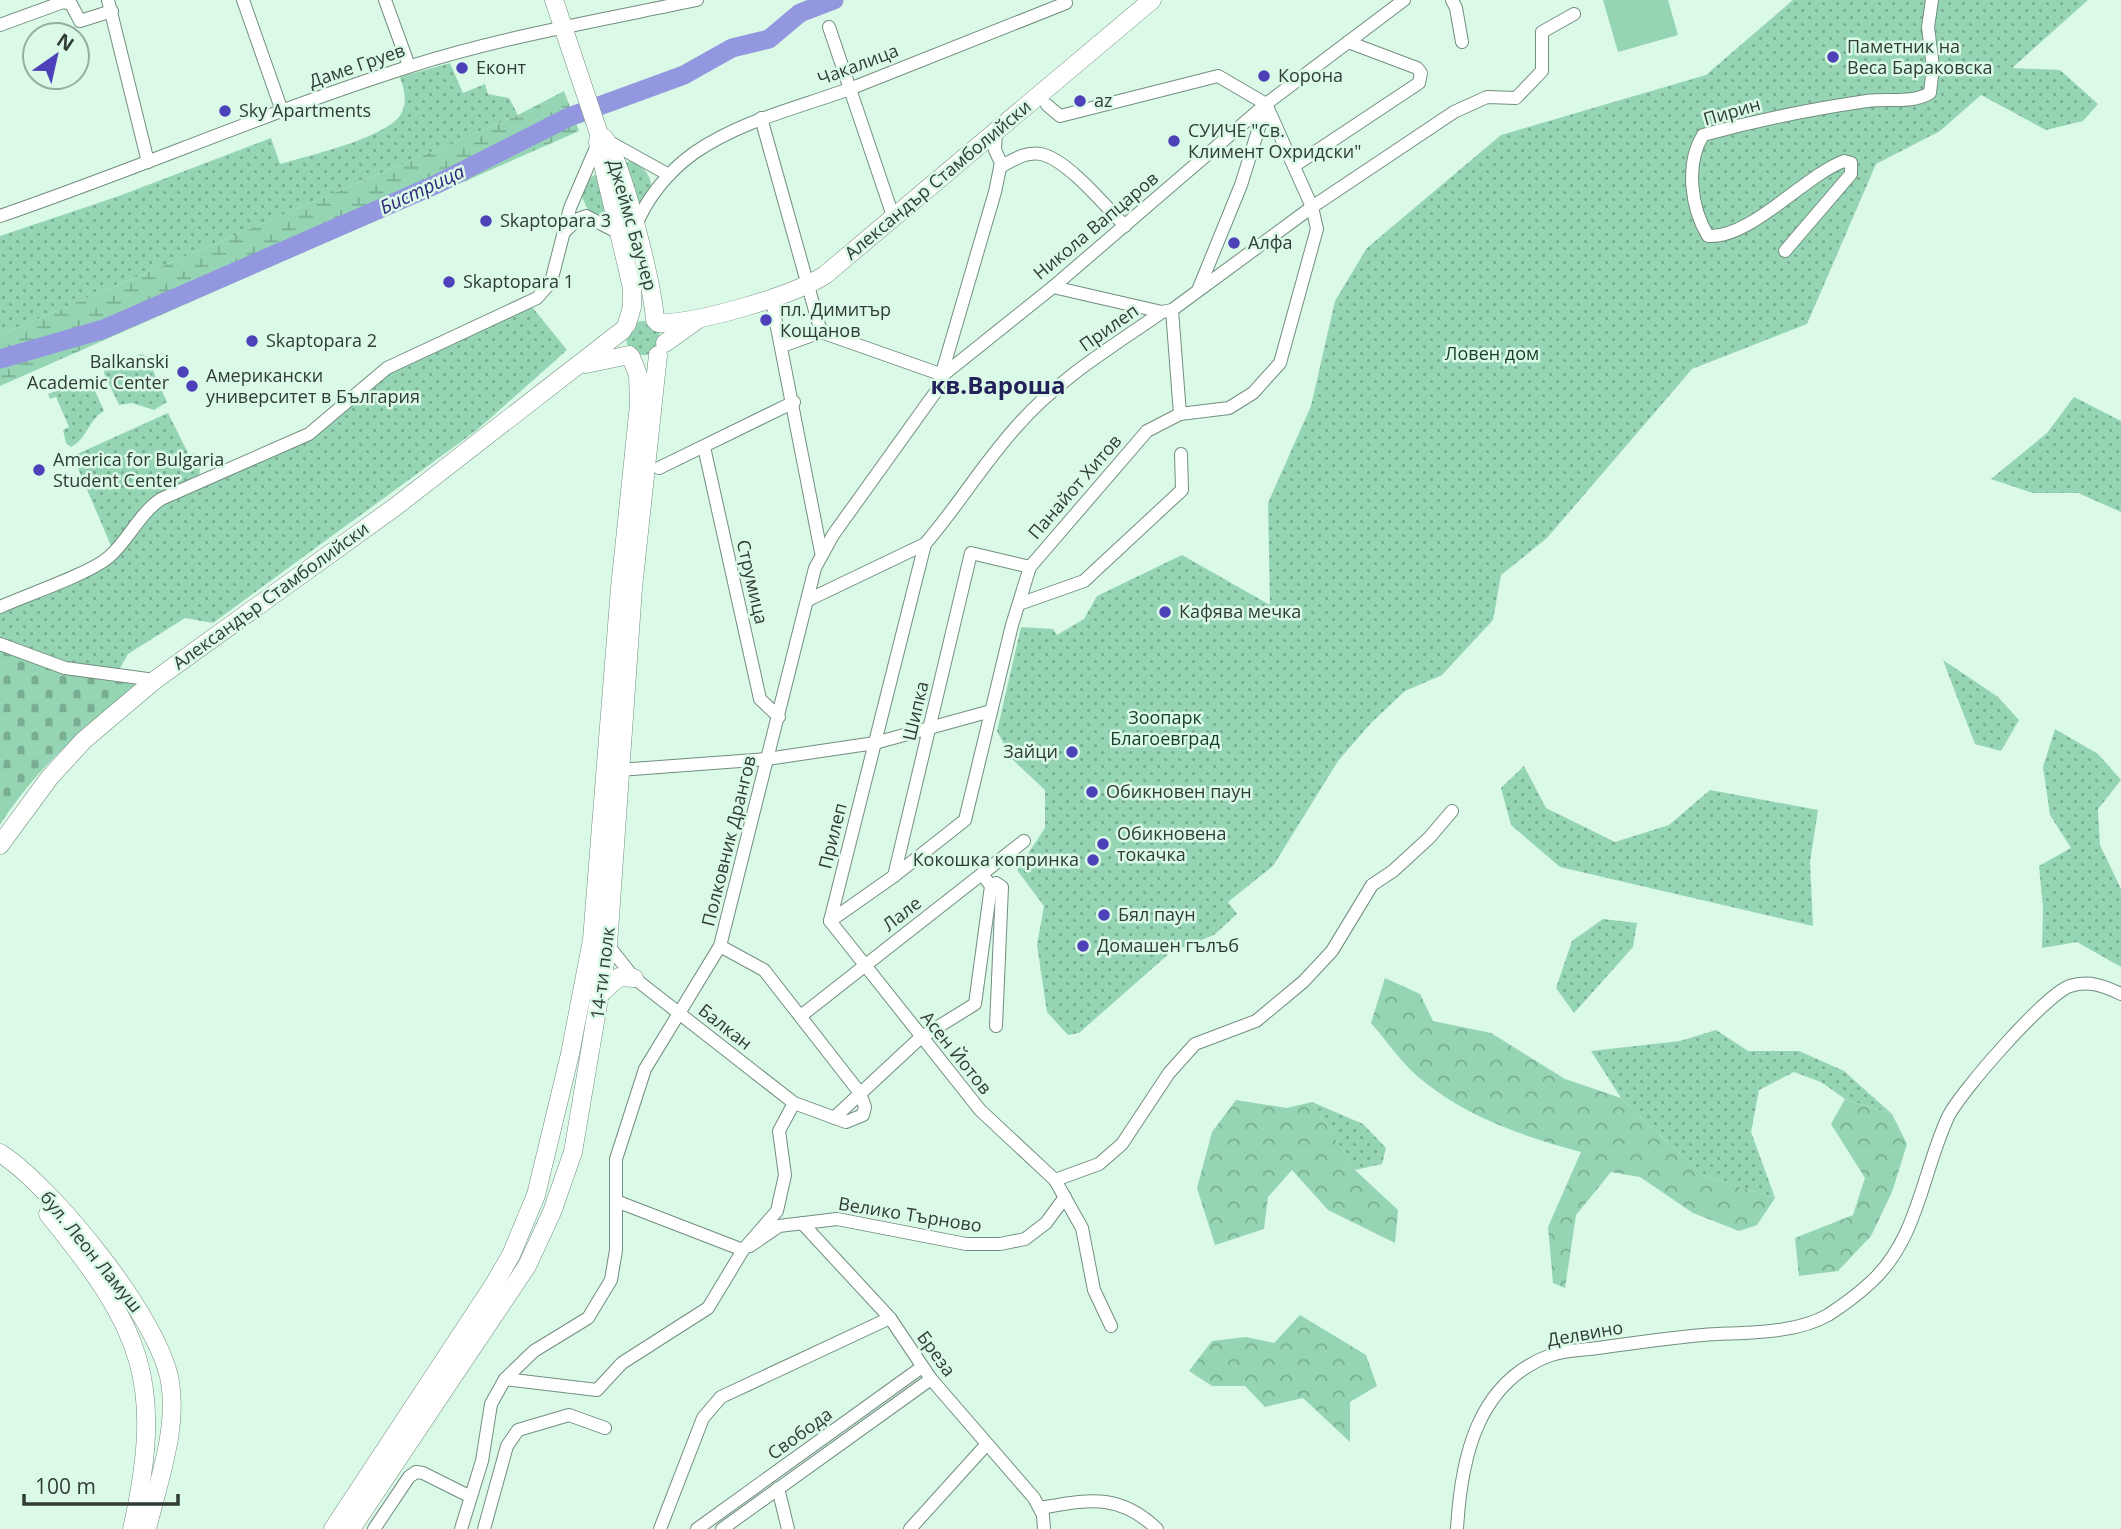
<svg xmlns="http://www.w3.org/2000/svg" width="2121" height="1529" font-family="'Open Sans',sans-serif">
<style>
.grass{fill:url(#grass-dots)}
.forest{fill:url(#forest-crowns)}
.wetland{fill:url(#wetland-marsh)}
.cemetery{fill:url(#cemetery-stones)}
.pitch{fill:#95d5b3}
.lines{fill:none;stroke-linecap:round;stroke-linejoin:round}
.river{stroke:#9397df;stroke-width:19}
.street-casing{stroke:#728e7f;stroke-width:14}
.secondary-casing{stroke:#728e7f;stroke-width:19}
.street{stroke:#fff;stroke-width:12}
.secondary{stroke:#fff;stroke-width:18}
.poi-dot{fill:#4c41b8;stroke:#daf9e7;stroke-width:2.5}
.labels{text-anchor:middle;stroke-width:5;stroke-linejoin:round;paint-order:stroke}
.poi-label{font-size:18px;fill:#303c35;stroke:#daf9e7;text-anchor:start}
.street-label{font-size:18px;fill:#303c35;stroke:#daf9e7}
.park-label{font-size:18px;fill:#163c2a;stroke:#daf9e7}
.water-label{font-size:19px;font-style:italic;fill:#30277b;stroke:#daf9e7}
.district-label{font-size:24px;font-weight:bold;fill:#24205a;stroke:#daf9e7}
</style>
<defs>
<pattern id="grass-dots" width="8" height="8" patternUnits="userSpaceOnUse" patternTransform="scale(1.75)"><rect width="8" height="8" fill="#95d5b3"/><path d="M2 2h.1M6 6h.1" fill="none" stroke="#7aae92" stroke-width="1.8" stroke-linecap="round"/></pattern>
<pattern id="forest-crowns" width="20" height="18" patternUnits="userSpaceOnUse" patternTransform="scale(1.75)"><rect width="20" height="18" fill="#95d5b3"/><path d="M2 6a3 3 0 1 1 6 0M12 15a3 3 0 1 1 6 0" fill="none" stroke="#7aae92"/></pattern>
<pattern id="wetland-marsh" width="20" height="14" patternUnits="userSpaceOnUse" patternTransform="scale(1.75)"><rect width="20" height="14" fill="#95d5b3"/><path d="M1 5h8M5 5V1M11 12h8M15 12V8" fill="none" stroke="#7aae92"/></pattern>
<pattern id="cemetery-stones" width="16" height="16" patternUnits="userSpaceOnUse" patternTransform="scale(1.75)"><rect width="16" height="16" fill="#95d5b3"/><path d="M2 7V4a2 2 0 0 1 4 0v3zM10 15v-3a2 2 0 0 1 4 0v3z" fill="#7aae92"/></pattern>
</defs>
<rect width="100%" height="100%" fill="#daf9e7"/>
<g class="grass">
<polygon points="1793,0 2088,0 2012,68 2060,70 2098,104 2083,121 2046,130 1981,95 1940,131 1876,164 1807,324 1692,369 1547,538 1501,575 1493,620 1442,675 1405,691 1371,723 1338,761 1273,866 1228,902 1237,914 1214,935 1171,952 1079,1033 1068,1035 1047,1012 1037,945 1044,906 1017,870 1045,828 1045,790 1012,759 997,731 1021,627 1053,629 1057,635 1084,619 1097,596 1182,555 1270,605 1268,503 1311,406 1335,301 1367,248 1501,135 1706,75"/>
<path d="M450,63L463,93L485,84L488,94L509,98L518,115L0,335V236L119,196L271,138L280,164C307,156 387,138 401,114C408,102 404,89 400,77Z"/>
<path d="M631,161C652,170 660,192 637,206L621,163Z"/>
<polygon points="598,173 610,218 605,219 589,212 582,197 588,179"/>
<polygon points="532,307 567,350 477,430 213,623 185,618 128,654 119,670 67,664 0,639 0,613 97,571 162,503 317,434 379,379"/>
<circle cx="643" cy="338" r="17"/>
<polygon points="141,354 147,357 167,402 154,410 132,403 119,405 104,373 105,369"/>
<path d="M89,377L104,411C88,420 88,438 71,447L66,443L63,430L69,427L56,397L50,399L48,394Z"/>
<polygon points="2074,397 2121,421 2121,512 2078,493 2033,493 1991,479 2047,433"/>
<polygon points="168,413 189,455 194,453 200,469 199,477 153,499 112,548 74,459 75,455"/>
<polygon points="1943,660 1998,697 2019,720 2001,751 1975,744"/>
<polygon points="2055,729 2098,754 2121,780 2098,809 2100,845 2121,889 2121,967 2077,942 2042,948 2043,908 2039,866 2071,848 2050,815 2043,767"/>
<polygon points="1524,766 1546,808 1615,842 1669,825 1710,790 1818,810 1810,862 1813,926 1560,867 1511,825 1501,788"/>
<polygon points="1603,919 1637,923 1633,947 1574,1013 1556,988 1572,941"/>
<polygon points="1716,1030 1748,1051 1799,1051 1844,1071 1892,1114 1845,1099 1821,1082 1794,1072 1759,1090 1751,1132 1775,1198 1702,1175 1621,1098 1591,1051 1680,1041"/>
<polygon points="1312,1102 1363,1124 1386,1148 1382,1164 1355,1170"/>
</g>
<g class="forest">
<path d="M1385,978L1420,994L1433,1021L1491,1033L1565,1079L1621,1098L1702,1175L1775,1198L1757,1225L1739,1231L1693,1213L1640,1177L1611,1172L1576,1215L1565,1288L1553,1283L1548,1227L1581,1152C1522,1136 1465,1117 1417,1076C1400,1061 1386,1040 1371,1023Z"/>
<polygon points="1845,1099 1892,1114 1907,1144 1892,1192 1871,1236 1838,1271 1799,1276 1795,1238 1853,1215 1865,1178 1831,1124"/>
<polygon points="1236,1100 1287,1108 1312,1102 1355,1170 1398,1210 1395,1243 1328,1210 1292,1170 1268,1197 1264,1229 1215,1245 1197,1188 1212,1132"/>
<polygon points="1300,1315 1366,1355 1377,1386 1350,1402 1350,1442 1303,1398 1265,1407 1245,1386 1212,1386 1189,1371 1212,1341 1246,1337 1274,1343"/>
</g>
<polygon class="wetland" points="564,91 579,131 0,386 0,335 518,115"/>
<path class="cemetery" d="M0,650L64,672L138,685C86,725 35,769 0,825Z"/>
<polygon class="pitch" points="1603,0 1668,0 1678,35 1618,52"/>
<g class="lines">
<polyline class="river" points="0,359 104,329 437,184 569,117 684,75 732,48 769,39 800,13 834,0"/>
<defs>
<g id="street">
<polyline points="108,0 148,162"/>
<polyline points="243,0 282,111"/>
<polyline points="385,0 409,66"/>
<polyline points="1452,0 1456,8 1462,42"/>
<polyline points="0,25 63,2 71,4 80,21 112,11"/>
<polyline points="829,27 894,219"/>
<polyline points="1047,105 1060,116 1218,76 1266,104"/>
<polyline points="761,118 821,332"/>
<polyline points="606,140 669,175"/>
<polyline points="1294,166 1419,83 1421,73 1417,68 1348,42"/>
<path d="M1000,167C1013,160 1026,151 1041,154C1068,160 1105,206 1125,226"/>
<path d="M0,216C137,169 270,111 408,67C502,37 601,20 697,0"/>
<path d="M635,228C646,198 669,171 694,153C742,120 798,108 852,88C923,60 994,31 1066,3L1065,0"/>
<polyline points="564,232 578,219 586,216 617,232"/>
<path d="M1785,251L1851,174V163L1844,161C1804,176 1750,239 1708,236C1691,208 1685,164 1703,135C1757,120 1812,109 1867,101C1889,98 1911,104 1930,93L1933,67L1928,27L1932,0"/>
<polyline points="1053,287 1162,312"/>
<polyline points="1199,288 1241,185 1266,105"/>
<polyline points="771,297 821,552"/>
<polyline points="1172,310 1180,414"/>
<polyline points="821,332 943,375 1053,287 1266,104 1404,0"/>
<polyline points="782,346 821,332"/>
<polyline points="704,447 760,699 779,717"/>
<polyline points="659,468 794,402"/>
<polyline points="808,600 925,544"/>
<polyline points="1019,604 1084,581 1182,490 1181,454"/>
<path d="M0,607C26,595 92,573 110,556C129,539 139,514 161,499L309,434L387,368L537,298L551,282L570,208L598,143"/>
<polyline points="0,644 65,668 155,680"/>
<polyline points="619,770 767,759 875,743 991,711"/>
<polyline points="894,876 971,553 1030,567"/>
<polyline points="991,886 996,883 1002,887 996,1026"/>
<path d="M830,921L925,544C958,506 984,462 1018,425C1058,379 1112,347 1162,312L1172,310L1312,207L1454,112L1487,97L1516,98L1542,71V32L1574,14"/>
<polyline points="830,921 894,876 965,820 1012,625 1030,567 1147,431 1180,414 1229,408 1253,393 1280,363 1317,229 1312,207 1266,104"/>
<polyline points="830,921 980,1110 1055,1180 1082,1228 1094,1290 1111,1326"/>
<polyline points="603,943 608,945 634,978 794,1103 846,1122 863,1115 865,1107 860,1093 764,970 720,946"/>
<polyline points="802,1015 1024,841"/>
<polyline points="834,1118 920,1038 975,1004 991,886 982,874"/>
<polyline points="1055,1180 1099,1164 1122,1144 1169,1073 1195,1044 1256,1021 1303,982 1332,951 1372,885 1393,871 1429,838 1452,811"/>
<polyline points="616,1201 743,1250"/>
<polyline points="802,1223 890,1318 931,1379 1034,1498 1043,1515 1044,1529"/>
<polyline points="750,1246 779,1226 837,1219 966,1244 1000,1244 1025,1239 1046,1223 1065,1197"/>
<polyline points="505,1379 597,1390 622,1363 708,1308 743,1250 777,1211 785,1175 779,1131 794,1103"/>
<polyline points="778,1488 788,1529"/>
<path d="M1040,1508C1088,1500 1118,1492 1157,1529"/>
<polyline points="374,1529 409,1477 416,1472 423,1473 469,1496"/>
<polyline points="461,1529 482,1461 491,1404 505,1379 534,1351 588,1318 611,1280 616,1250 616,1159 645,1069 720,946 815,568 833,535 937,390 995,192 1001,163 995,150 996,133"/>
<polyline points="484,1529 507,1446 518,1430 569,1415 605,1428"/>
<polyline points="660,1529 703,1418 721,1397 890,1318"/>
<polyline points="697,1529 922,1367"/>
<polyline points="722,1529 931,1379"/>
<polyline points="910,1529 986,1445"/>
<path d="M1457,1529C1461,1458 1477,1382 1551,1355C1565,1350 1583,1350 1598,1348C1633,1343 1668,1338 1703,1335C1743,1332 1793,1335 1828,1315C1842,1306 1858,1294 1870,1283C1918,1240 1922,1173 1948,1117C1960,1092 2046,994 2070,986C2089,980 2104,986 2121,994"/>
</g>
<g id="secondary">
<polyline points="554,0 599,134 598,143 632,288 632,307 627,324"/>
<path d="M604,138C623,163 653,287 655,320"/>
<path d="M658,323C697,324 792,296 825,275L1152,0"/>
<polyline points="665,343 697,320"/>
<polyline points="586,364 629,355"/>
<polyline points="0,845 50,777 84,740 155,680 395,507 623,330"/>
<polyline points="601,993 619,977 634,978"/>
<path d="M0,1153C53,1187 160,1319 170,1382C178,1429 158,1483 147,1529"/>
<path d="M48,1214C142,1329 165,1381 132,1529"/>
<polyline points="333,1529 493,1286 511,1255 536,1195 570,1054 592,940 620,588 639,405 638,375 631,357"/>
<polyline points="351,1529 527,1266 552,1212 573,1152 608,945 633,588 658,355"/>
</g>
</defs>
<use href="#street" class="street-casing"/>
<use href="#secondary" class="secondary-casing"/>
<use href="#street" class="street"/>
<use href="#secondary" class="secondary"/>
</g>
<g class="poi-dot">
<circle cx="1833" cy="57" r="7"/>
<circle cx="462" cy="68" r="7"/>
<circle cx="1264" cy="76" r="7"/>
<circle cx="1080" cy="101" r="7"/>
<circle cx="225" cy="111" r="7"/>
<circle cx="1174" cy="141" r="7"/>
<circle cx="486" cy="221" r="7"/>
<circle cx="1234" cy="243" r="7"/>
<circle cx="449" cy="282" r="7"/>
<circle cx="766" cy="320" r="7"/>
<circle cx="252" cy="341" r="7"/>
<circle cx="183" cy="372" r="7"/>
<circle cx="192" cy="386" r="7"/>
<circle cx="39" cy="470" r="7"/>
<circle cx="1165" cy="612" r="7"/>
<circle cx="1072" cy="752" r="7"/>
<circle cx="1092" cy="792" r="7"/>
<circle cx="1103" cy="844" r="7"/>
<circle cx="1093" cy="860" r="7"/>
<circle cx="1104" cy="915" r="7"/>
<circle cx="1083" cy="946" r="7"/>
</g>
<g class="labels">
<g class="poi-label">
<text x="1847" y="53">Паметник на<tspan x="1847" dy="21">Веса Бараковска</tspan></text>
<text x="476" y="74">Еконт</text>
<text x="1278" y="82">Корона</text>
<text x="1094" y="107">az</text>
<text x="239" y="117">Sky Apartments</text>
<text x="1188" y="137">СУИЧЕ "Св.<tspan x="1188" dy="21">Климент Охридски"</tspan></text>
<text x="500" y="227">Skaptopara 3</text>
<text x="1248" y="249">Алфа</text>
<text x="463" y="288">Skaptopara 1</text>
<text x="780" y="316">пл. Димитър<tspan x="780" dy="21">Кощанов</tspan></text>
<text x="266" y="347">Skaptopara 2</text>
<text x="169" y="368" text-anchor="end">Balkanski<tspan x="169" dy="21">Academic Center</tspan></text>
<text x="206" y="382">Американски<tspan x="206" dy="21">университет в България</tspan></text>
<text x="53" y="466">America for Bulgaria<tspan x="53" dy="21">Student Center</tspan></text>
<text x="1179" y="618">Кафява мечка</text>
<text x="1058" y="758" text-anchor="end">Зайци</text>
<text x="1106" y="798">Обикновен паун</text>
<text x="1117" y="840">Обикновена<tspan x="1117" dy="21">токачка</tspan></text>
<text x="1079" y="866" text-anchor="end">Кокошка копринка</text>
<text x="1118" y="921">Бял паун</text>
<text x="1097" y="952">Домашен гълъб</text>
</g>
<g class="street-label">
<text transform="translate(858 65) rotate(-21)" y="6">Чакалица</text>
<text transform="translate(357 66) rotate(-19)" y="6">Даме Груев</text>
<text transform="translate(1732 112) rotate(-16)" y="6">Пирин</text>
<text transform="translate(938 180) rotate(-40)" y="6">Александър Стамболийски</text>
<text transform="translate(632 225) rotate(74)" y="6">Джеймс Баучер</text>
<text transform="translate(1096 226) rotate(-40)" y="6">Никола Вапцаров</text>
<text transform="translate(1109 328) rotate(-35)" y="6">Прилеп</text>
<text transform="translate(1075 487) rotate(-49)" y="6">Панайот Хитов</text>
<text transform="translate(752 582) rotate(77)" y="6">Струмица</text>
<text transform="translate(271 596) rotate(-36)" y="6">Александър Стамболийски</text>
<text transform="translate(916 711) rotate(-77)" y="6">Шипка</text>
<text transform="translate(833 836) rotate(-76)" y="6">Прилеп</text>
<text transform="translate(729 841) rotate(-76)" y="6">Полковник Дрангов</text>
<text transform="translate(902 914) rotate(-38)" y="6">Лале</text>
<text transform="translate(603 973) rotate(-83)" y="6">14-ти полк</text>
<text transform="translate(725 1027) rotate(38)" y="6">Балкан</text>
<text transform="translate(956 1053) rotate(51)" y="6">Асен Йотов</text>
<text transform="translate(910 1215) rotate(9)" y="6">Велико Търново</text>
<text transform="translate(91 1252) rotate(51)" y="6">бул. Леон Ламуш</text>
<text transform="translate(1585 1334) rotate(-10)" y="6">Делвино</text>
<text transform="translate(936 1354) rotate(54)" y="6">Бреза</text>
<text transform="translate(800 1434) rotate(-36)" y="6">Свобода</text>
</g>
<g class="park-label">
<text x="1492" y="360">Ловен дом</text>
<text x="1165" y="724">Зоопарк<tspan x="1165" dy="21">Благоевград</tspan></text>
</g>
<g class="water-label">
<text transform="translate(422 189) rotate(-25)" y="7">Бистрица</text>
</g>
<g class="district-label">
<text x="998" y="394">кв.Вароша</text>
</g>
</g>
<g transform="translate(56 56) rotate(34)"><circle r="33" fill="#daf9e7" stroke="#96ada0" stroke-width="2"/>
<path d="M0-5L12 26L0 18L-12 26Z" fill="#4c41b8"/>
<text y="-10" font-size="19" font-weight="bold" text-anchor="middle" fill="#303c35">N</text>
</g>
<path d="M24 1494v10h154v-10" fill="none" stroke="#303c35" stroke-width="3.5"/>
<text x="35" y="1494" font-size="21" fill="#303c35" stroke="#daf9e7" stroke-width="5" paint-order="stroke">100 m</text>
</svg>
